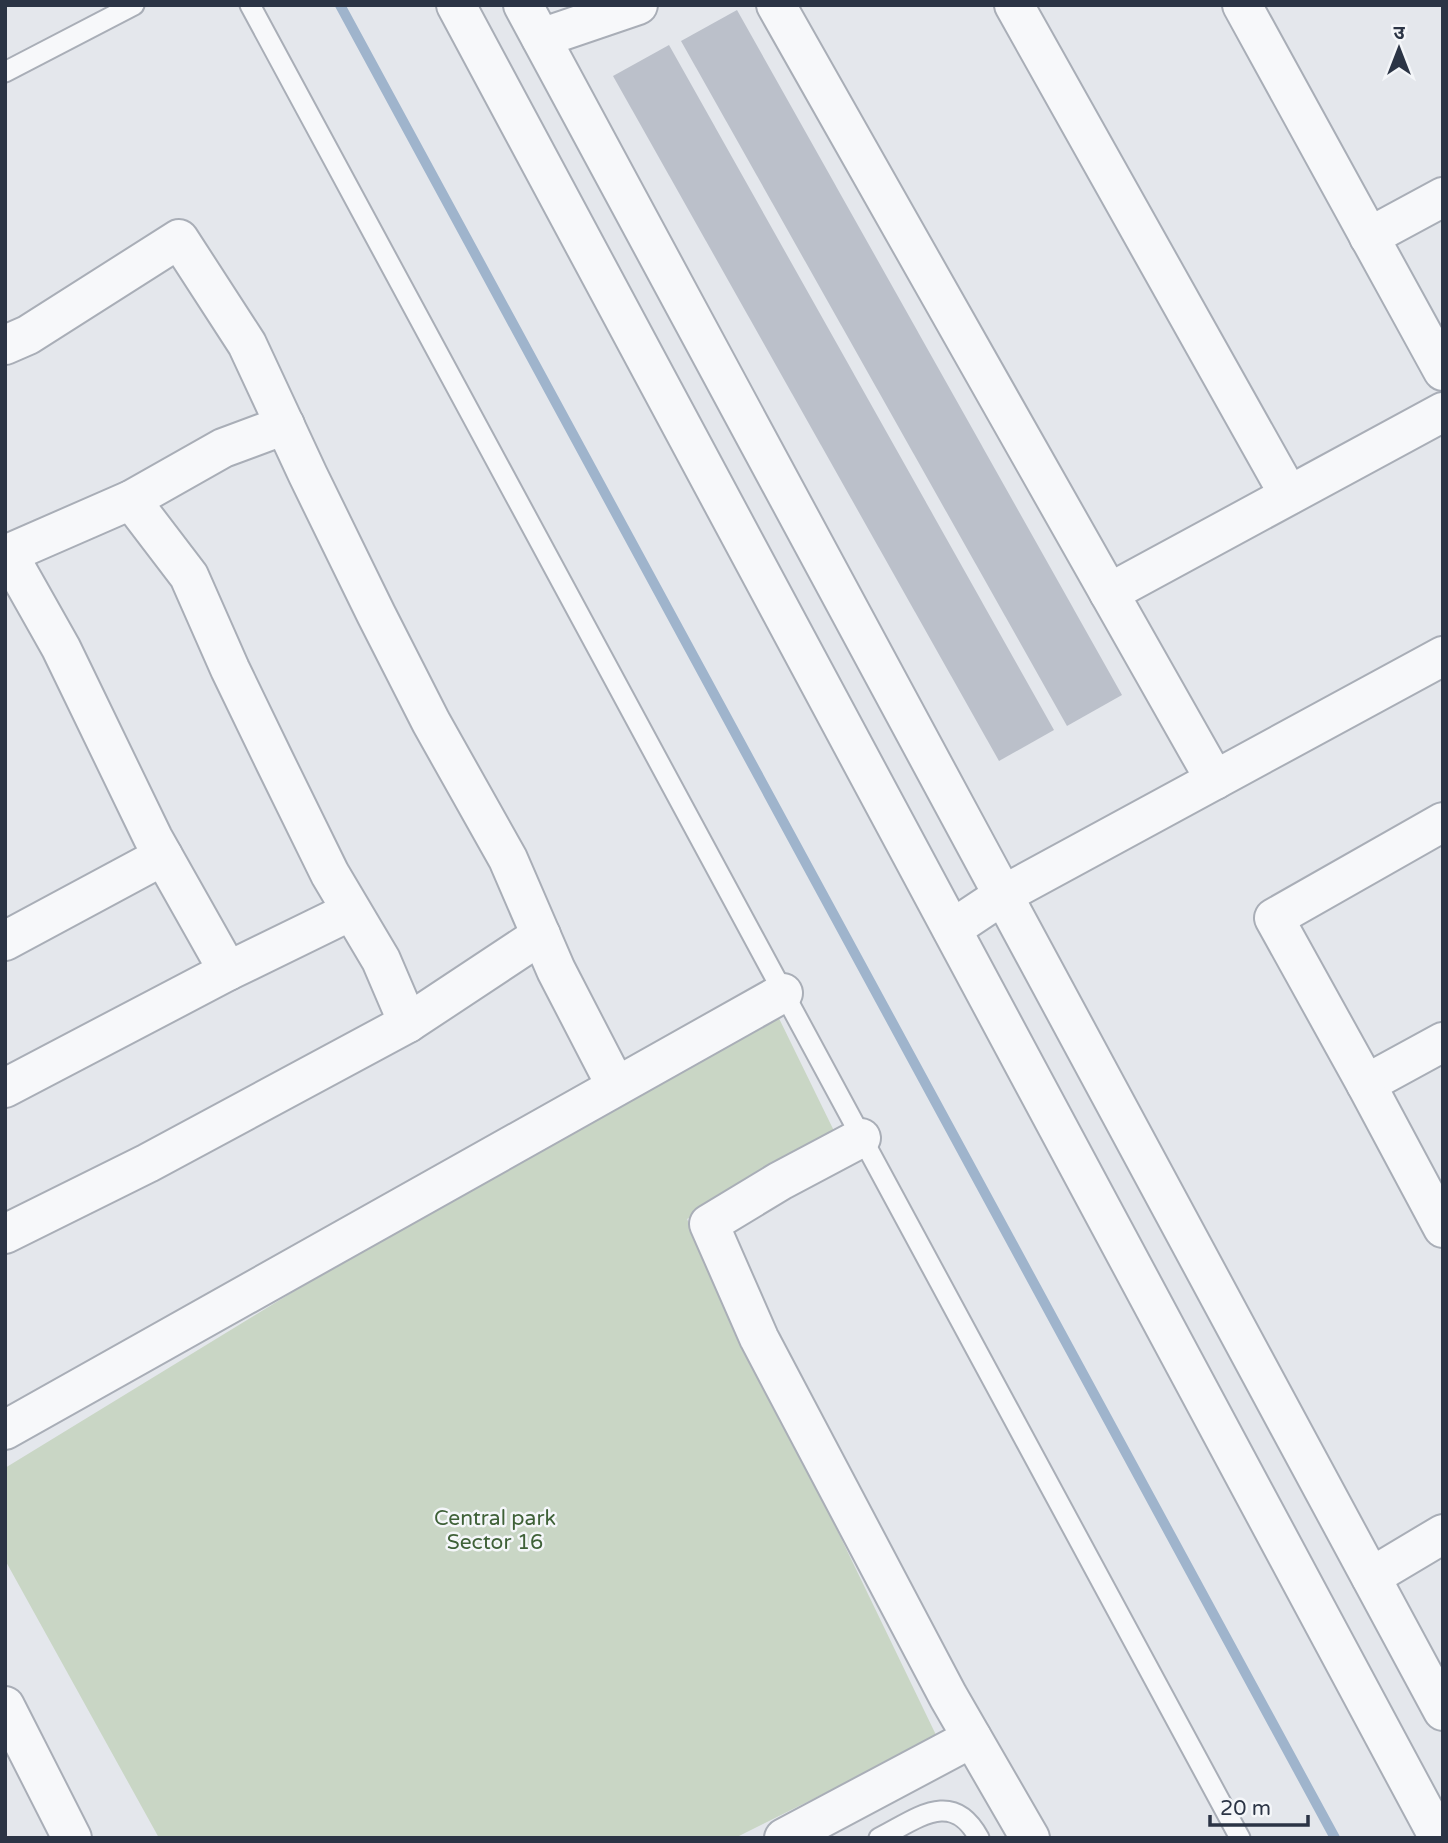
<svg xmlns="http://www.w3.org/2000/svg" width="1448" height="1843" font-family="'Varela Round','Noto Sans Devanagari',sans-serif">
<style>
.green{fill:#c9d6c5}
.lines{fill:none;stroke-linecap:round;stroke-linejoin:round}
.stream{stroke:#9fb4cc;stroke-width:10}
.building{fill:#bbc0ca}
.service-casing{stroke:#a9aeb7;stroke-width:23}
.minor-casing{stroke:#a9aeb7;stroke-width:42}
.tertiary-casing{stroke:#a9aeb7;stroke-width:42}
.service{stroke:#f7f8fa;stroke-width:19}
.minor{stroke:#f7f8fa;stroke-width:38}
.tertiary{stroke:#f7f8fa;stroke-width:38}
.labels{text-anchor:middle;stroke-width:5;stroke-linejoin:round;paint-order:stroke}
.park-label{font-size:21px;fill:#3f6138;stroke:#f4f6f9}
</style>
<rect width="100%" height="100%" fill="#e4e7ec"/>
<polygon class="green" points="770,1000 837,1137 687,1219 937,1737 735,1838 159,1838 5,1560 5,1468"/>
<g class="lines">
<polyline class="stream" points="340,5 1335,1838"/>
</g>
<g class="building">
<polygon points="737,10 1122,695 1067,726 681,41"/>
<polygon points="669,45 1054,730 999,761 613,76"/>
</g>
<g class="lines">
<defs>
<g id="service">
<polyline points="250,5 1240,1838"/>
<polyline points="5,72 134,5"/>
<path d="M879,1838C917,1819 952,1788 979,1838"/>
</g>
<g id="minor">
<polyline points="776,5 1215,780"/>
<polyline points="1014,5 1289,495"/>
<polyline points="1242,5 1443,371"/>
<polyline points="541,38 638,5"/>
<polyline points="1369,237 1443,197"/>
<polyline points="5,345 28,335 179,239 247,344 308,475 376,614 431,722 508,859 556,970 616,1086"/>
<polyline points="131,500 189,576 230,669 275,762 330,874 381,960 408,1023"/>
<polyline points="8,554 61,648 153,838 228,971"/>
<polyline points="5,555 131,500 223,448 285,425"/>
<polyline points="1109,593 1443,412"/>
<polyline points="5,941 163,856"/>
<polyline points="1443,1042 1366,1084 1443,1228"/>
<polyline points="1366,1084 1274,918 1443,822"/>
<polyline points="5,1088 228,971 351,911"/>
<polyline points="861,1138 780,1181 709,1224 759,1338 948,1696 1030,1838"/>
<polyline points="5,1234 148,1163 408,1023 541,935"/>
<polyline points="1371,1577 1443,1534"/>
<polyline points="784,1838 972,1738"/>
</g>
<g id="tertiary">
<polyline points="456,5 1439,1838"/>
<polyline points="523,5 1443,1711"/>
<polyline points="952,929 1003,895 1443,656"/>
<polyline points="5,1430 783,993"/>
<polyline points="5,1706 72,1838"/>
</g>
</defs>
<use href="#service" class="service-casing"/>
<use href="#minor" class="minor-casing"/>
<use href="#tertiary" class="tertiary-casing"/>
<use href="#service" class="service"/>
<use href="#minor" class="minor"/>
<use href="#tertiary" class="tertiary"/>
</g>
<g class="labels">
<g class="park-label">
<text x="495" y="1525">Central park<tspan x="495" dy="24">Sector 16</tspan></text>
</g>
</g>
<rect width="1448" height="1843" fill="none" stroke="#2b3445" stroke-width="14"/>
<g transform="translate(1399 49)" stroke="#f4f6f9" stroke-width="5" paint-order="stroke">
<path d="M0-5L12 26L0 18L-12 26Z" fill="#2b3445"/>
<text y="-10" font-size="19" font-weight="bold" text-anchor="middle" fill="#2b3445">उ</text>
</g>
<path d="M1210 1815v10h98v-10" fill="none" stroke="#2b3445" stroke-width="3.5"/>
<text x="1220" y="1815" font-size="21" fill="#2b3445" stroke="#f4f6f9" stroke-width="5" paint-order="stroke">20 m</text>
</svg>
